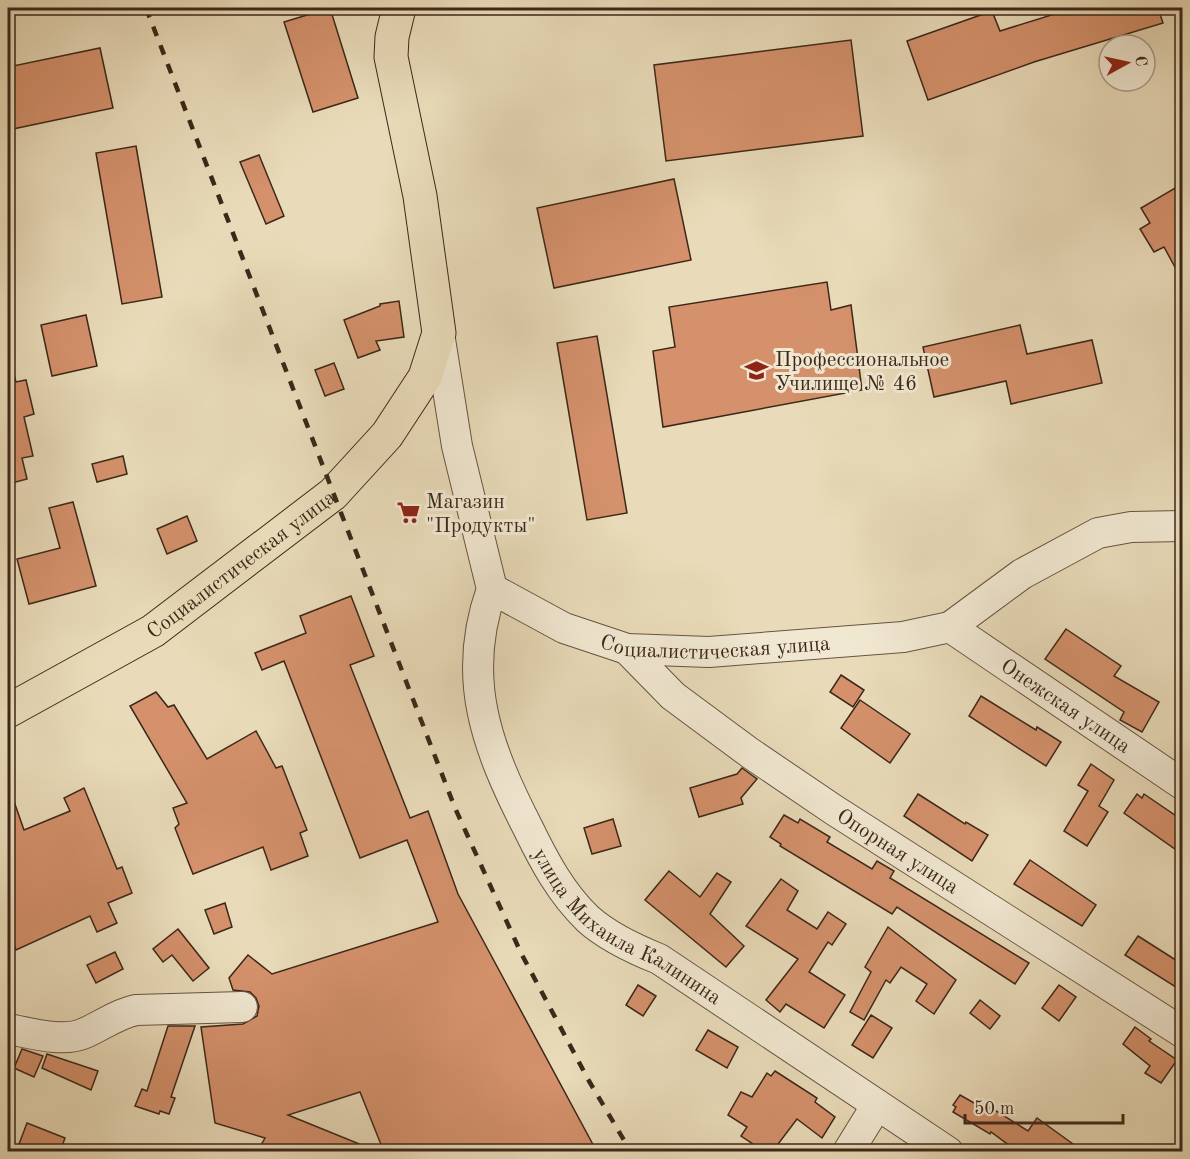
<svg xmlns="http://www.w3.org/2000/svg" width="1190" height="1159" font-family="'Old Standard TT',serif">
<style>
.building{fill:#d4916c;stroke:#3c2719;stroke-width:1.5}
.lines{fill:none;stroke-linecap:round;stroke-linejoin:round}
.minor-casing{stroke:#675441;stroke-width:32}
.major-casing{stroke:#3c2719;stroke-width:35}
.minor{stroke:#f1e8d2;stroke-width:30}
.major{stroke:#e9dbb9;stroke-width:33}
.rail{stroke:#3c2719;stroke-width:4.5;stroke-dasharray:10 10;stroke-linecap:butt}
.labels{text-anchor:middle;stroke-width:6;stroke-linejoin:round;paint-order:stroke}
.poi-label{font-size:21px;fill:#3c2719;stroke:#f1e8d2;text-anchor:start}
.street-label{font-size:21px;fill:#3c2719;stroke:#f1e8d2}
</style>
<rect width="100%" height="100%" fill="#e9dbb9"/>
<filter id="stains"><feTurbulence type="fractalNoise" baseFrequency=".00333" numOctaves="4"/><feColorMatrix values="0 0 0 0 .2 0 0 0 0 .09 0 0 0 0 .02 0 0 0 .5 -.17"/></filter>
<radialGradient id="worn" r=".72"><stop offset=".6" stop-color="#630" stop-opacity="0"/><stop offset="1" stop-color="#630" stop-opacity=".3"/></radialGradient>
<g class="building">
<polygon points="330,8 358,98 313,112 284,22"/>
<polygon points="1074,8 1158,8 1163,23 1034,62 928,100 907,41 992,11 1000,31"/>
<polygon points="851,40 863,136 666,161 654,65"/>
<polygon points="100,48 113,108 8,130 8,67"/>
<polygon points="136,146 162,297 122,304 96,153"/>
<polygon points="259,155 284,216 266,224 240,162"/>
<polygon points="674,179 691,260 554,288 537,208"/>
<polygon points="1182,184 1182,280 1164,247 1154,252 1140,229 1150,223 1141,208"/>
<polygon points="827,282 831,310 851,305 862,390 663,427 653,351 675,347 669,307"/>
<polygon points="399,301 404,337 376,341 380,350 358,358 344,320 380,306 380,304"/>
<polygon points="86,315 97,366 52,376 41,325"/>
<polygon points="1020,325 1027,354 1092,340 1102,383 1011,404 1006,381 934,397 923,347"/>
<polygon points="597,336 627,513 587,520 557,343"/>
<polygon points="334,363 344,389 325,396 315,370"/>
<polygon points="14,375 16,382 26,380 34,414 24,417 33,456 22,458 27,479 8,484 8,376"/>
<polygon points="123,456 127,474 97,482 92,464"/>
<polygon points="73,502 96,586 29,604 17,559 60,548 49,508"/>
<polygon points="187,516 197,541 167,554 157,529"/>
<polygon points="351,596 374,656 350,665 410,818 428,811 458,894 597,1152 384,1152 360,1092 288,1115 379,1152 257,1152 265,1138 215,1123 201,1027 243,1024 257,1016 259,1006 256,998 250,992 233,990 229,978 248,955 272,974 438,922 407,840 360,858 284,661 262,670 255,653 306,633 300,616"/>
<polygon points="1066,629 1121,666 1114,676 1159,702 1142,732 1120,720 1124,712 1045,659"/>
<polygon points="841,675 864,690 853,707 830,692"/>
<polygon points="156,692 168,707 174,705 207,759 256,731 276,768 282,766 307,830 300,833 308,856 271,870 263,847 193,874 175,828 179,824 173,808 187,803 130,706"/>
<polygon points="981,696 1036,730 1037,727 1061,742 1046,766 969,716"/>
<polygon points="860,700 910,734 890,763 841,728"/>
<polygon points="1091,764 1114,780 1099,806 1108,812 1087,846 1064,831 1088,791 1078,785"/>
<polygon points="742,768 757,779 741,798 743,804 699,817 690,788 737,774"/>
<polygon points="84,788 117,869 122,867 132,893 108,903 117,923 97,932 90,916 16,950 8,928 8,790 10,790 24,830 70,811 64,798"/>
<polygon points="918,794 965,824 966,822 988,835 972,861 904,816"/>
<polygon points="1137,794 1142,798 1144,794 1182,820 1182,854 1124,813"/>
<polygon points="784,815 798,823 800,819 830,837 827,842 872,869 877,861 894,871 890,878 1029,963 1015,984 897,907 892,914 780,846 781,844 770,837"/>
<polygon points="613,819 621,846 592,854 584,828"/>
<polygon points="1030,860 1096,905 1082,926 1014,884"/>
<polygon points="669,871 700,897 717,873 731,882 710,914 744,946 726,967 645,900"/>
<polygon points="781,879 798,891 787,910 817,929 828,912 846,924 832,945 828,942 809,972 845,995 824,1028 786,1004 780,1012 766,1000 798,959 746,926"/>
<polygon points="225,903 232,927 214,934 205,910"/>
<polygon points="888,927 956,980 934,1014 916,1001 927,984 901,967 890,983 886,980 864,1020 850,1012 871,972 865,967"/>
<polygon points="178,929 209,968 193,981 172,955 163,962 153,949"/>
<polygon points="1138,936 1182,964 1182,991 1125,955"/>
<polygon points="115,952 123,969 96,983 87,965"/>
<polygon points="638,985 656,996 643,1016 626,1005"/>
<polygon points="1059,985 1076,997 1059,1021 1042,1008"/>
<polygon points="980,1000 1000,1016 990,1029 970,1013"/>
<polygon points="871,1015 892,1028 873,1058 852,1045"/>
<polygon points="168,1026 195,1026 171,1097 175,1098 169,1114 160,1111 159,1114 135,1106 142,1089 147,1091"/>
<polygon points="1135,1027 1151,1039 1149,1041 1177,1060 1161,1083 1145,1073 1150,1066 1123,1044"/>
<polygon points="708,1030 738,1047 727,1068 696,1050"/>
<polygon points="22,1049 43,1056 34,1077 14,1068"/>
<polygon points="47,1054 98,1071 91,1090 42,1068"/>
<polygon points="775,1071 817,1098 815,1102 835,1117 822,1138 797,1119 772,1152 765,1152 741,1136 747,1127 728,1115 741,1092 752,1097 767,1073 771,1076"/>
<polygon points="960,1095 988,1111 990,1107 1028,1131 1037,1118 1084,1152 1018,1152 991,1132 990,1134 953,1112 956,1107 953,1105"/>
<polygon points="27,1123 65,1138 60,1152 16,1152"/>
</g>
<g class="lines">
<defs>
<g id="minor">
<path id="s1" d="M439,333L457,446L492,589L564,628L627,649L709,652L903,637L950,627L1022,574L1098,533L1131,527L1182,526"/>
<path id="s2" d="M492,589C460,678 487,748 528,828C544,861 561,893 588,919C608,937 634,949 659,959L948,1152"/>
<path id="s3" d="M950,627L1182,784"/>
<path id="s4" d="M627,649L673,696L750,753L834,810L1182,1032"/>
<path d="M8,1029C31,1033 63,1043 85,1033C103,1025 117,1014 136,1010L242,1007"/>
<polyline points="848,1152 877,1105"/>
</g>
<g id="major">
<path id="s5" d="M8,711L153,631L333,494L387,435L425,377L439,333L420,196L391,57L392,37L399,8"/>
</g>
</defs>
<use href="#minor" class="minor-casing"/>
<use href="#major" class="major-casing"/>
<use href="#minor" class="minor"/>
<use href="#major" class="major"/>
<polyline class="rail" points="146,8 455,808 521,953 589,1081 631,1152"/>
</g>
<defs>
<symbol id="university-bare" viewBox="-9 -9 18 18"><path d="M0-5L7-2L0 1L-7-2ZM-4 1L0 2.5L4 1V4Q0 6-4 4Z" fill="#8f2418" stroke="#f1e8d2" stroke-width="2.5" paint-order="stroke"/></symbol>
<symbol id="supermarket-bare" viewBox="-9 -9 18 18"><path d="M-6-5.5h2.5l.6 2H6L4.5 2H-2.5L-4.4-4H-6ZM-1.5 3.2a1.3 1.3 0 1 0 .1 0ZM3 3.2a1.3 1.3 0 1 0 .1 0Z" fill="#8f2418" stroke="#f1e8d2" stroke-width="2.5" paint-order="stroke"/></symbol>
</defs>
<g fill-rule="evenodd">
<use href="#university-bare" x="740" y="354" width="33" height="33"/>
<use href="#supermarket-bare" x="392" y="496" width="33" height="33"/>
</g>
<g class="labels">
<g class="poi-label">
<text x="775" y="366">Профессиональное<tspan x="775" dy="24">Училище № 46</tspan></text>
<text x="426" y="508">Магазин<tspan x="426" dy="24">"Продукты"</tspan></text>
</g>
<g class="street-label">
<text dy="7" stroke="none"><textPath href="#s5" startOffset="276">Социалистическая улица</textPath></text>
<text dy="7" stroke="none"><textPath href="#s1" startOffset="498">Социалистическая улица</textPath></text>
<text dy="7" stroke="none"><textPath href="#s3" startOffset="140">Онежская улица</textPath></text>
<text dy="7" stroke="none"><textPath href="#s4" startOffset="339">Опорная улица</textPath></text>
<text dy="7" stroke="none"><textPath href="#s2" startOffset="394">улица Михаила Калинина</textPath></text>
</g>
</g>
<rect width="1190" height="1159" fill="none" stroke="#e9dbb9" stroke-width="30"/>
<rect x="9" y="9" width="1172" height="1141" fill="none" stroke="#3c2719" stroke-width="3"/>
<rect x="15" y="15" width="1160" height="1129" fill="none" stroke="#3c2719" stroke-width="1.5"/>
<g transform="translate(1127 63) rotate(82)"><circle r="28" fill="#f1e8d2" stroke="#a99b88" stroke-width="1.5"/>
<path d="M0-4.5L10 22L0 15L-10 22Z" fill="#8f2418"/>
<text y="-9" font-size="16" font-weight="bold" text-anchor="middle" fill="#3c2719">С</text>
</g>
<path d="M965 1114v9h158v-9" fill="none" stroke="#3c2719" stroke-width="3"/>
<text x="974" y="1114" font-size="18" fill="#3c2719" stroke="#f1e8d2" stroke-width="4.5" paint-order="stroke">50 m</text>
<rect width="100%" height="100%" filter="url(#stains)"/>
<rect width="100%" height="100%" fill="url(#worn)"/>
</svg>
